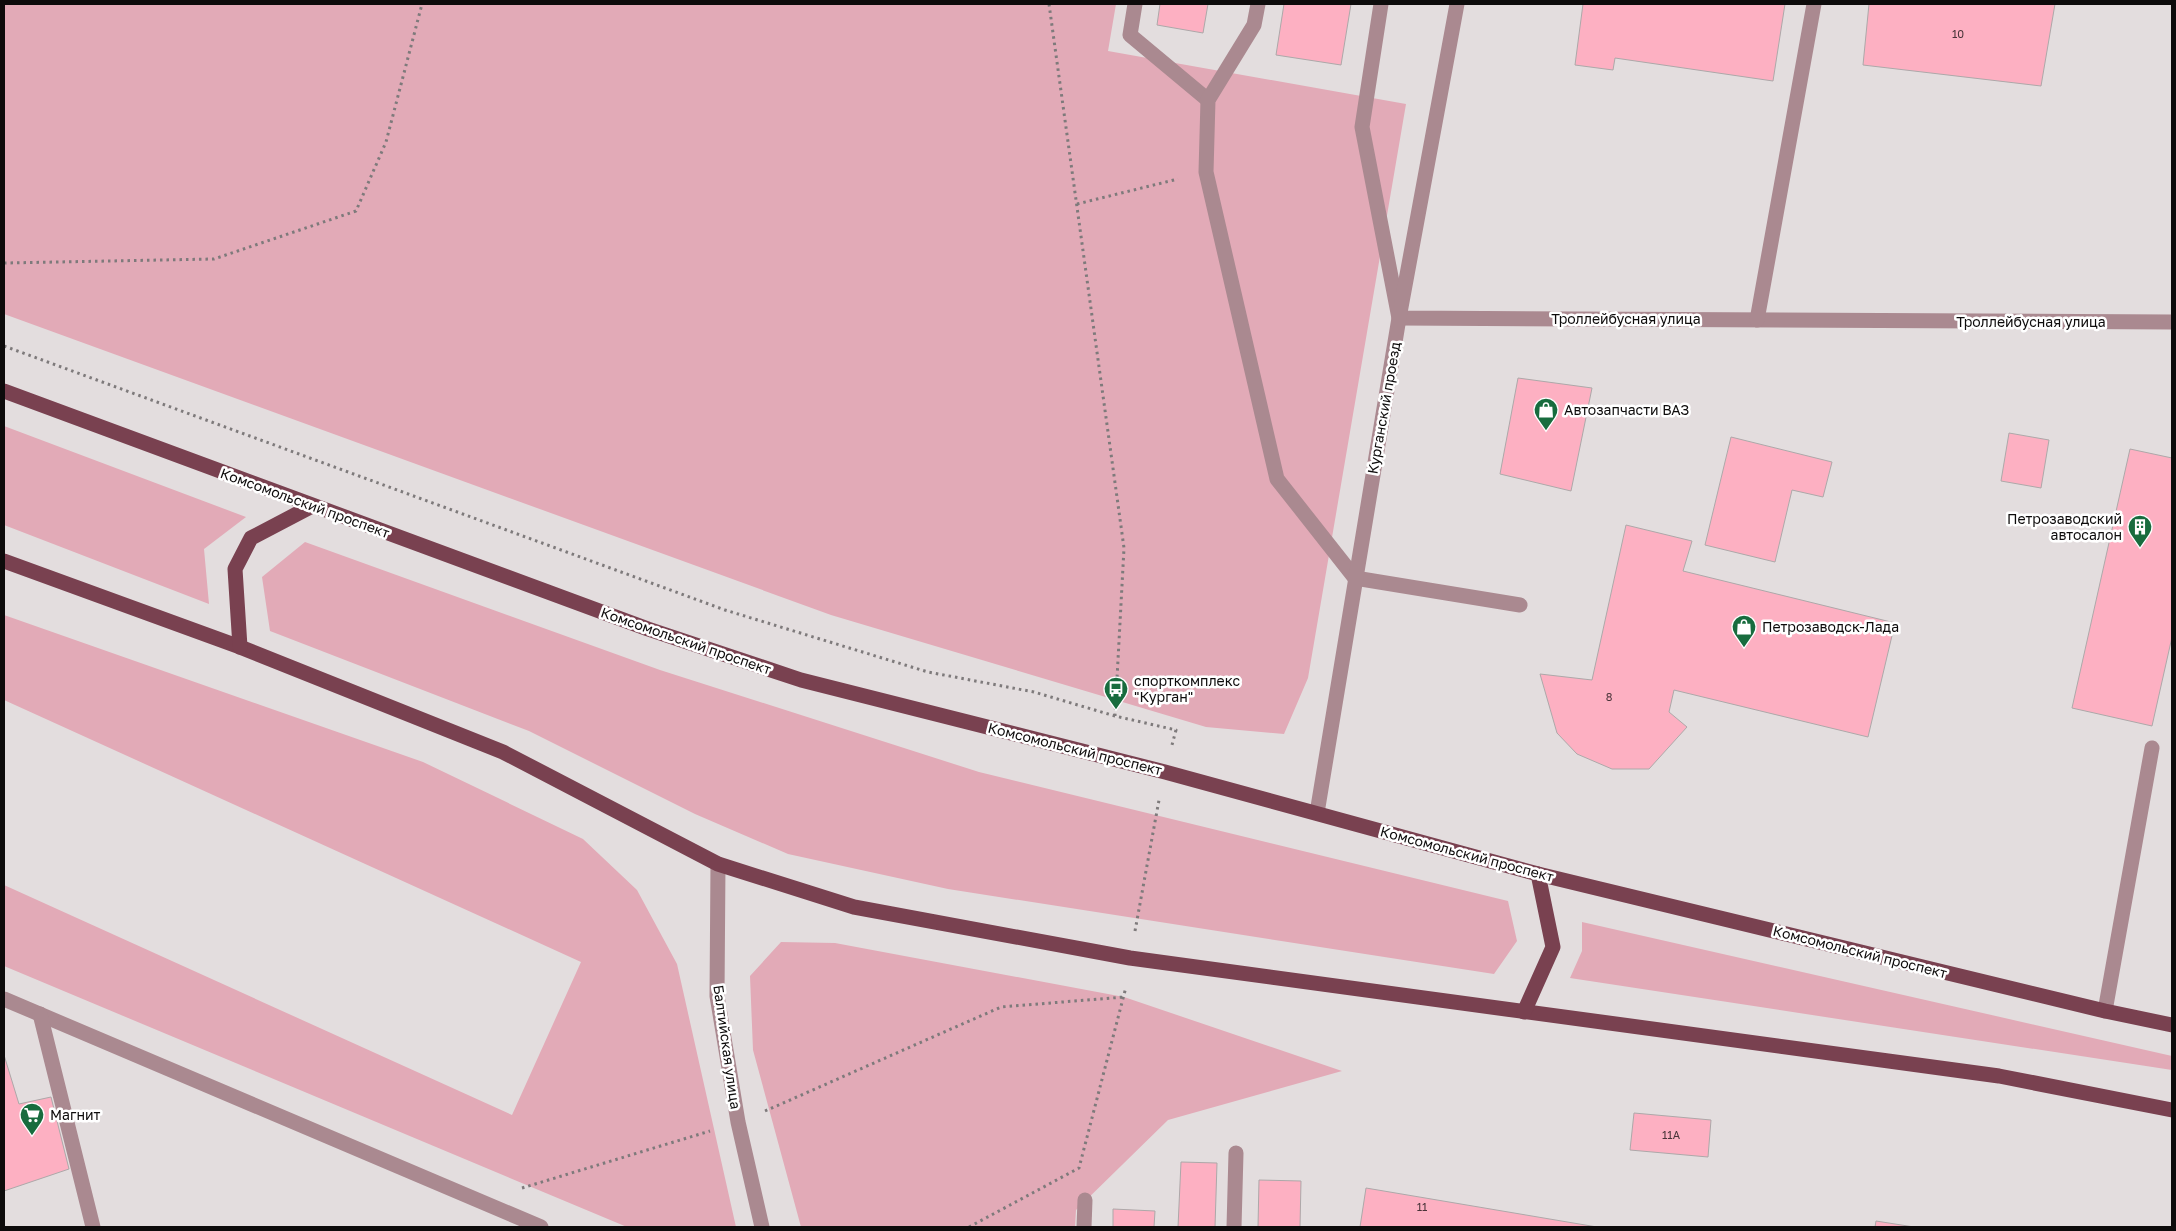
<svg xmlns="http://www.w3.org/2000/svg" width="2176" height="1231" font-family="'Golos Text',sans-serif">
<style>
.green{fill:#e2aab7}
.building{fill:#fdb0c2;stroke:#ada8a9}
.lines{fill:none;stroke-linecap:round;stroke-linejoin:round}
.path{stroke:#7e7a7b;stroke-width:3;stroke-dasharray:2.5 4;stroke-linecap:butt}
.lane{stroke:#aa8990;stroke-width:15}
.street{stroke:#aa8990;stroke-width:15}
.primary{stroke:#794150;stroke-width:15}
.labels{text-anchor:middle;stroke-width:5;stroke-linejoin:round;paint-order:stroke}
.number-label{font-size:11px;fill:#493439}
.street-label{font-size:14px;fill:#0d0b0b;stroke:#fff}
.poi-label{font-size:14px;fill:#0d0b0b;stroke:#fff;text-anchor:start}
</style>
<rect width="100%" height="100%" fill="#e3ddde"/>
<g class="green">
<polygon points="4,4 1116,4 1108,51 1406,104 1308,678 1284,734 1206,727 831,615 4,314"/>
<polygon points="4,426 246,517 204,549 209,604 4,525"/>
<polygon points="305,542 660,670 979,772 1508,901 1517,941 1494,974 948,889 788,854 695,814 529,731 270,631 262,577"/>
<polygon points="4,615 423,762 583,839 637,890 677,964 736,1227 627,1227 4,966 4,885 512,1115 581,962 4,700"/>
<polygon points="1582,922 2172,1056 2172,1070 1570,978 1582,951"/>
<polygon points="781,942 835,943 1124,997 1342,1071 1168,1120 1076,1210 1075,1227 801,1227 753,1050 750,976"/>
</g>
<g class="building">
<polygon points="1160,4 1208,4 1203,33 1157,25"/>
<polygon points="1284,4 1351,4 1341,65 1276,55"/>
<polygon points="1583,4 1785,4 1773,81 1615,58 1613,70 1575,65"/>
<polygon points="1869,4 2055,4 2041,86 1863,65"/>
<polygon points="1518,378 1592,388 1571,491 1500,474"/>
<polygon points="2009,433 2049,440 2041,488 2001,481"/>
<polygon points="1731,437 1832,462 1823,497 1792,490 1775,562 1705,545"/>
<polygon points="2130,449 2172,458 2172,637 2152,726 2072,708"/>
<polygon points="1626,525 1692,541 1683,571 1895,623 1868,737 1674,690 1669,712 1687,727 1649,769 1612,769 1577,754 1557,733 1540,674 1592,680"/>
<polygon points="4,1055 19,1104 51,1097 69,1169 4,1191"/>
<polygon points="1634,1113 1711,1120 1708,1157 1630,1150"/>
<polygon points="1181,1162 1217,1163 1215,1227 1178,1227"/>
<polygon points="1259,1180 1301,1181 1300,1227 1258,1227"/>
<polygon points="1366,1188 1597,1227 1360,1227"/>
<polygon points="1113,1209 1155,1211 1154,1227 1113,1227"/>
<polygon points="1876,1221 1914,1227 1875,1227"/>
</g>
<g class="lines">
<g class="path">
<polyline points="1049,4 1124,548 1115,716"/>
<polyline points="1077,204 1178,179"/>
<polyline points="4,263 214,259 356,211 386,142 422,4"/>
<polyline points="4,346 725,610 928,672 1034,692 1115,716 1176,730 1172,745"/>
<polyline points="1135,931 1159,800"/>
<polyline points="765,1111 1001,1007 1124,997"/>
<polyline points="522,1188 710,1131"/>
<polyline points="969,1227 1079,1168 1126,987"/>
</g>
<g class="lane">
<polyline points="1135,4 1130,35 1208,100"/>
<polyline points="1258,4 1254,25 1208,100 1206,172 1277,479 1355,578 1520,605"/>
<polyline points="1381,4 1362,127 1399,318 2172,322"/>
<polyline points="1757,320 1814,4"/>
<polyline points="4,999 541,1227"/>
<polyline points="2105,1011 2152,748"/>
<polyline points="40,1014 93,1227"/>
<polyline points="1084,1227 1085,1200"/>
<polyline points="1234,1227 1236,1153"/>
</g>
<g class="street">
<polyline points="1317,813 1399,318 1457,4"/>
<polyline points="718,864 717,996 738,1122 762,1227"/>
</g>
<g class="primary">
<polyline points="4,391 648,629 801,680 1165,772 1538,874 2105,1011 2172,1025"/>
<polyline points="4,561 240,647 503,752 718,864 854,907 1130,958 1999,1076 2172,1110"/>
<polyline points="240,647 235,569 251,538 312,506"/>
<polyline points="1524,1012 1553,947 1538,874"/>
</g>
</g>
<defs>
<symbol id="shop-pin" viewBox="-11 -11 22 30"><path d="M0 17L-7.5 6A9.5 9.5 0 1 1 7.5 6Z" fill="#186c3e" stroke="#fff"/><path d="M-5-2.5h2.3a2.7 3.5 0 0 1 5.4 0H5L5.5 6h-11ZM-1.5-2.5h3a1.5 2.3 0 0 0-3 0Z" fill="#fff"/></symbol>
<symbol id="building-pin" viewBox="-11 -11 22 30"><path d="M0 17L-7.5 6A9.5 9.5 0 1 1 7.5 6Z" fill="#186c3e" stroke="#fff"/><path d="M-4-6H4V6H1V3H-1V6H-4ZM-2.5-4.3h1.7v1.8h-1.7ZM.8-4.3h1.7v1.8H.8ZM-2.5-1h1.7V.8h-1.7ZM.8-1h1.7V.8H.8Z" fill="#fff"/></symbol>
<symbol id="bus-pin" viewBox="-11 -11 22 30"><path d="M0 17L-7.5 6A9.5 9.5 0 1 1 7.5 6Z" fill="#186c3e" stroke="#fff"/><path d="M-5-6H5V4H4V6H2V4H-2V6H-4V4H-5ZM-3.5-4V0h7V-4ZM-3.5 1.2v1.5H-2V1.2ZM2 1.2v1.5H3.5V1.2Z" fill="#fff"/></symbol>
<symbol id="supermarket-pin" viewBox="-11 -11 22 30"><path d="M0 17L-7.5 6A9.5 9.5 0 1 1 7.5 6Z" fill="#186c3e" stroke="#fff"/><path d="M-6-5.5h2.5l.6 2H6L4.5 2H-2.5L-4.4-4H-6ZM-1.5 3.2a1.3 1.3 0 1 0 .1 0ZM3 3.2a1.3 1.3 0 1 0 .1 0Z" fill="#fff"/></symbol>
</defs>
<g fill-rule="evenodd">
<use href="#shop-pin" x="1532" y="396" width="28" height="38"/>
<use href="#building-pin" x="2126" y="513" width="28" height="38"/>
<use href="#shop-pin" x="1730" y="613" width="28" height="38"/>
<use href="#bus-pin" x="1102" y="675" width="28" height="38"/>
<use href="#supermarket-pin" x="18" y="1101" width="28" height="38"/>
</g>
<g class="labels">
<g class="number-label">
<text x="1958" y="38">10</text>
<text x="1609" y="701">8</text>
<text x="1671" y="1139">11А</text>
<text x="1422" y="1211">11</text>
</g>
<g class="street-label">
<text x="1626" y="324">Троллейбусная улица</text>
<text x="2031" y="327">Троллейбусная улица</text>
<text transform="translate(1384 408) rotate(-80)" y="5">Курганский проезд</text>
<text transform="translate(305 503) rotate(20)" y="5">Комсомольский проспект</text>
<text transform="translate(686 641) rotate(19)" y="5">Комсомольский проспект</text>
<text transform="translate(1075 749) rotate(14)" y="5">Комсомольский проспект</text>
<text transform="translate(1467 854) rotate(15)" y="5">Комсомольский проспект</text>
<text transform="translate(1860 952) rotate(14)" y="5">Комсомольский проспект</text>
<text transform="translate(727 1047) rotate(82)" y="5">Балтийская улица</text>
</g>
<g class="poi-label">
<text x="1564" y="415">Автозапчасти ВАЗ</text>
<text x="2122" y="524" text-anchor="end">Петрозаводский<tspan x="2122" dy="16">автосалон</tspan></text>
<text x="1762" y="632">Петрозаводск-Лада</text>
<text x="1134" y="686">спорткомплекс<tspan x="1134" dy="16">"Курган"</tspan></text>
<text x="50" y="1120">Магнит</text>
</g>
</g>
<rect width="2176" height="1231" fill="none" stroke="#0d0b0b" stroke-width="10"/>
</svg>
